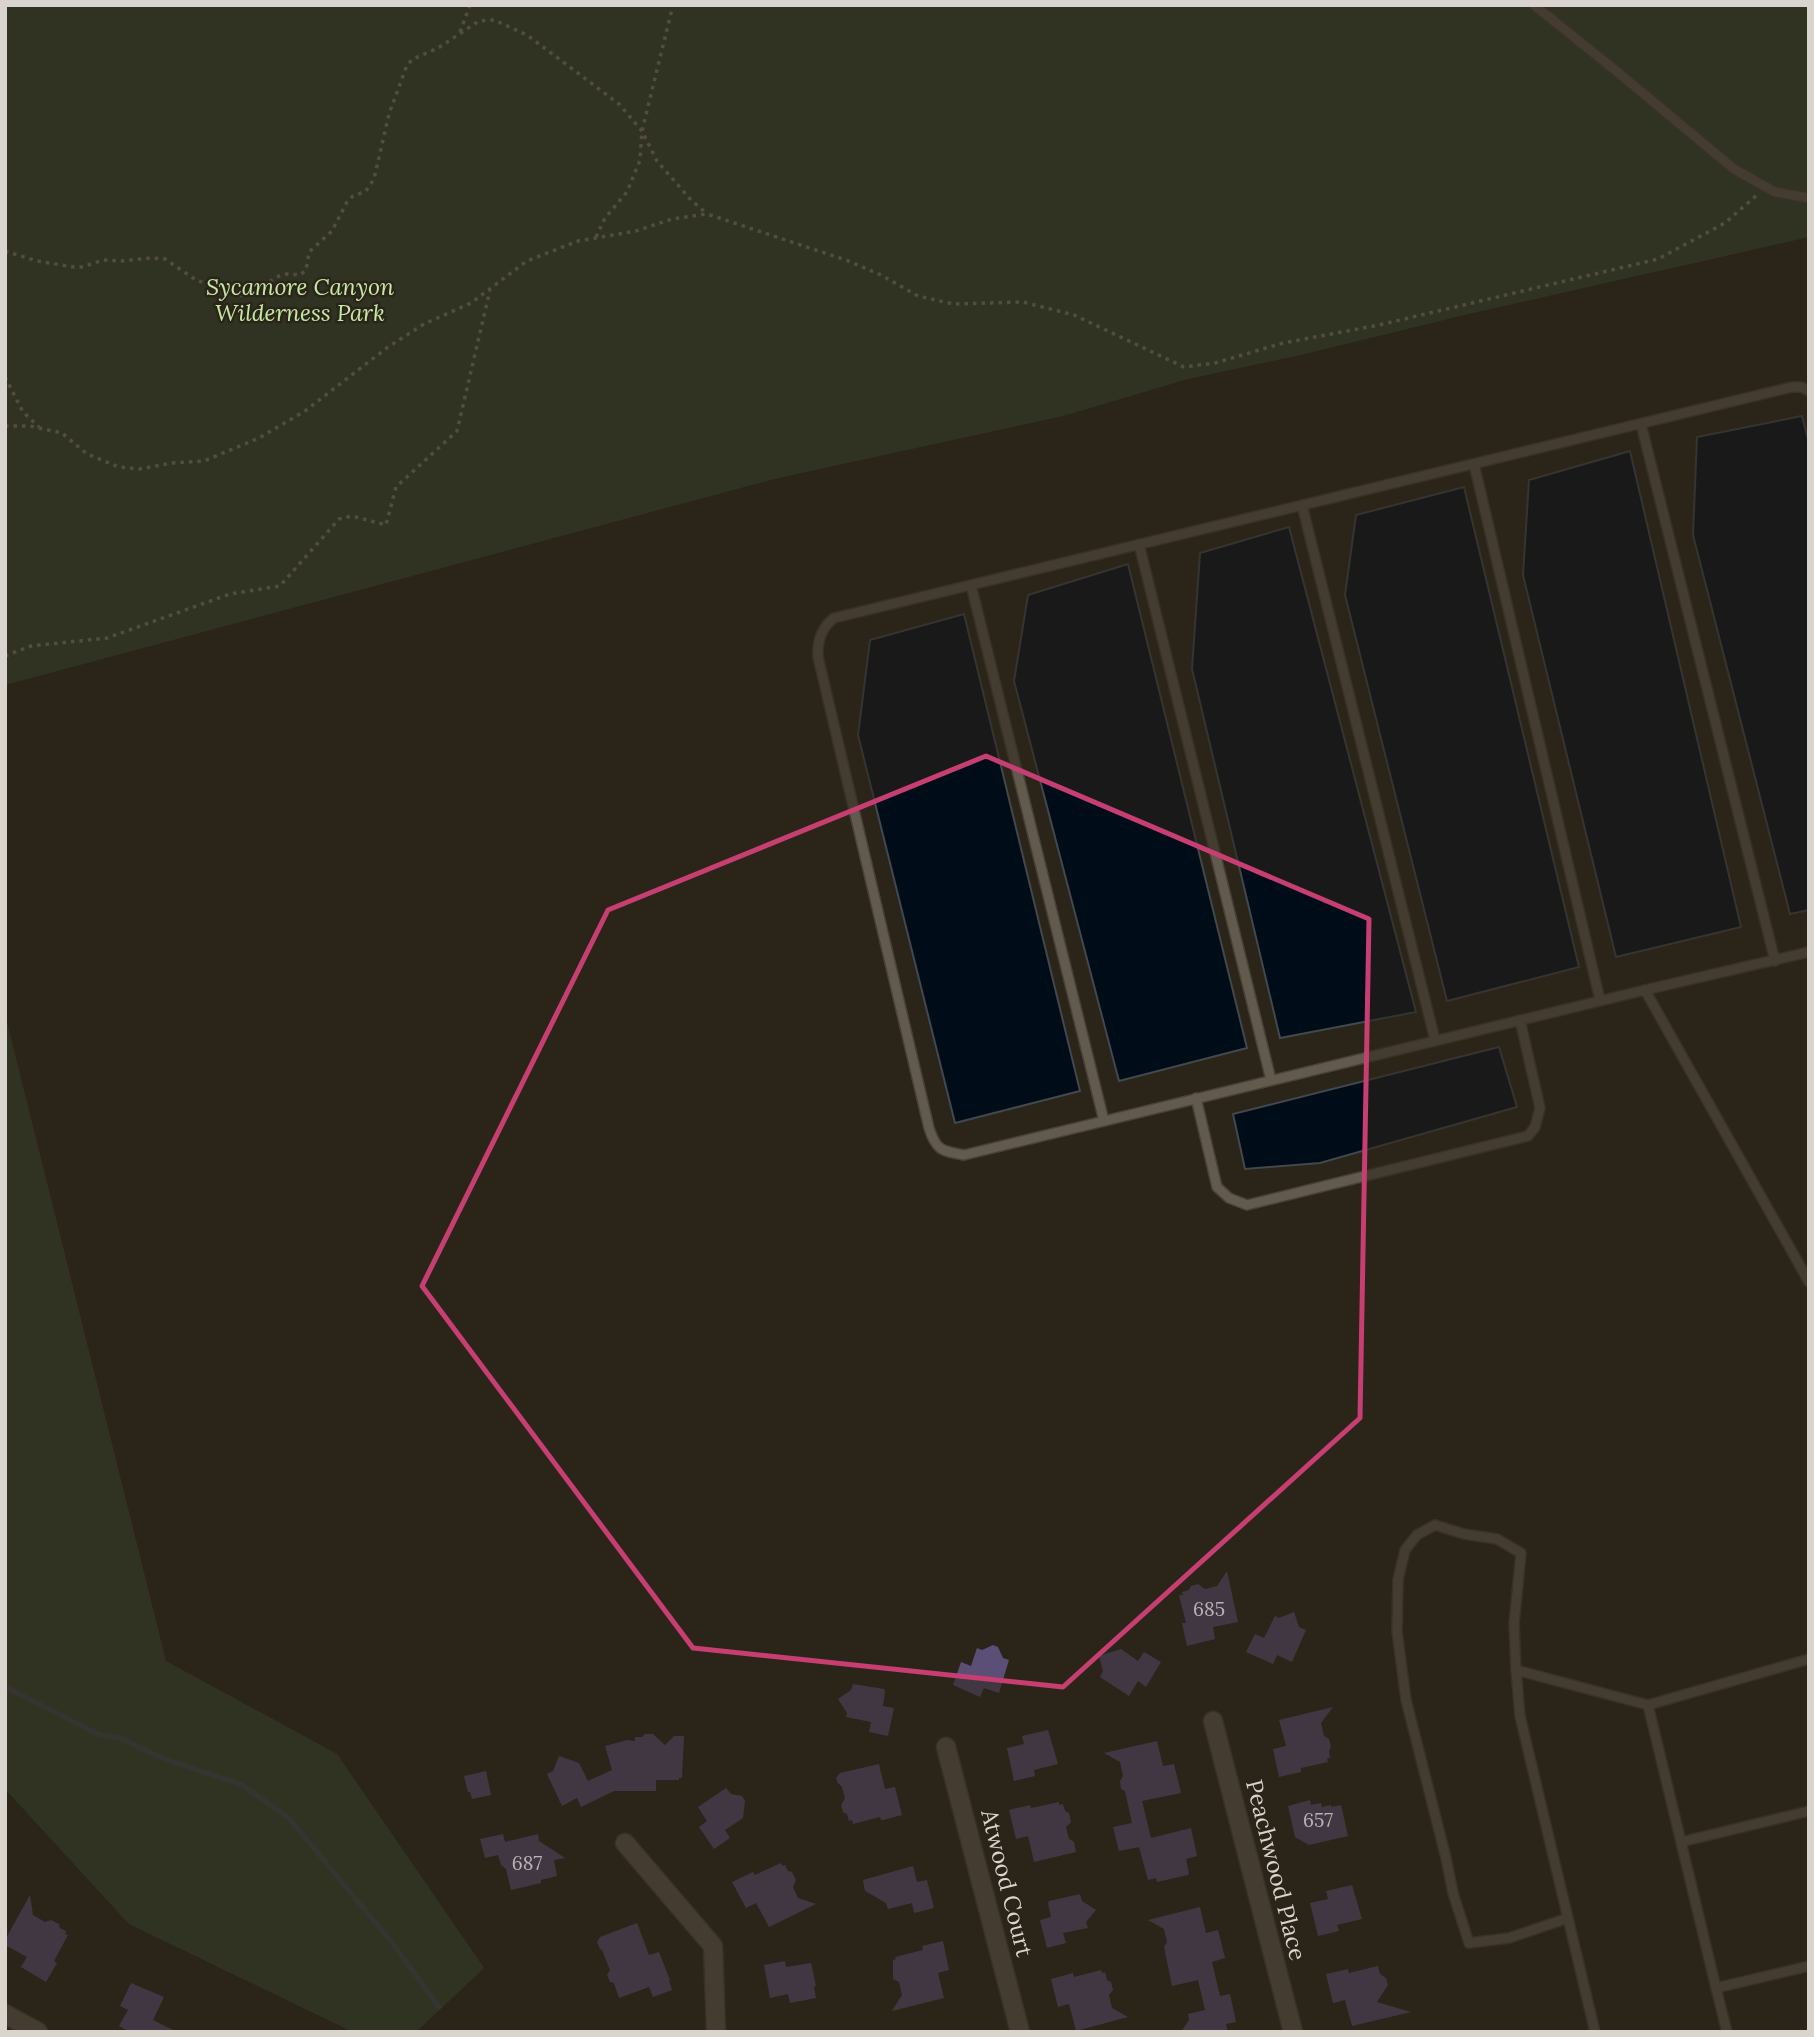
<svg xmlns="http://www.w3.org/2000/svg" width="1814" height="2037" font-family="Lora,serif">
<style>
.green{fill:#39462e}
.water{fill:#000c18;stroke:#41484e;stroke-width:2}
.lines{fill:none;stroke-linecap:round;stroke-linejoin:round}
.stream{stroke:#41484e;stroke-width:5}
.building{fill:#5b4e77}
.service-casing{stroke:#474138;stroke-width:12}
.minor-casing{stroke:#474138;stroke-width:21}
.path{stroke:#827c73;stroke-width:3.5;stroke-dasharray:3.5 5;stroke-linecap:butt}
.service{stroke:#635a4e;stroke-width:9}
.minor{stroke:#635a4e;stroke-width:18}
.marked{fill:none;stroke:#c73e72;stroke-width:5;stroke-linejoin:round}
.labels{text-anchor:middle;stroke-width:5;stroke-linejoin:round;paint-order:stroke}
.number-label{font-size:19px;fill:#bab2b8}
.park-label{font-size:23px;font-style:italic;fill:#c4e8a5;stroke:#2b2419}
.street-label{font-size:23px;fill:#d9d4cd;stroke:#2b2419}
</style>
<rect width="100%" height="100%" fill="#2b2419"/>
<g class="green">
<polygon points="5,5 1809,5 1809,237 1464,315 1305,354 1188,379 1063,416 774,479 5,685"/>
<polygon points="5,1014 166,1661 337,1754 484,1968 416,2032 353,2032 129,1924 5,1789"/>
</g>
<g class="water">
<polygon points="1802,416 1809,443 1809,910 1790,914 1693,535 1697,437"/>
<polygon points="1630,451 1741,927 1616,957 1523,575 1529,480"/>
<polygon points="1464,487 1579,967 1447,1001 1345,595 1356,515"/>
<polygon points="1289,527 1416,1012 1280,1038 1192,669 1200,553"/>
<polygon points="1128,564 1247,1048 1119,1081 1014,681 1028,595"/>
<polygon points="964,614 1080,1091 955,1123 858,735 870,640"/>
<polygon points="1499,1047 1517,1107 1320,1163 1245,1169 1233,1114"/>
</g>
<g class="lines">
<polyline class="stream" points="5,1687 98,1734 122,1739 164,1759 242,1785 289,1818 393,1944 439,2007"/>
</g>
<g class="building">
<polygon points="1227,1571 1238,1622 1213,1627 1215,1639 1187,1646 1182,1623 1186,1623 1179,1595 1183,1595 1182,1592 1189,1590 1191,1586 1198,1584 1205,1589 1217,1586"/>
<polygon points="1294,1612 1299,1627 1306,1630 1292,1662 1277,1655 1273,1664 1246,1652 1255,1634 1264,1638 1275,1616 1279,1618"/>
<polygon points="993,1645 998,1647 1003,1658 1009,1660 999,1693 984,1688 980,1697 953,1685 961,1662 971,1666 977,1648 982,1650"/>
<polygon points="1121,1649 1138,1661 1144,1652 1161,1662 1146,1687 1138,1681 1129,1696 1100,1677 1103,1671 1099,1656"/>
<polygon points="853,1684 884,1689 885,1692 883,1706 894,1708 888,1736 869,1732 871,1722 846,1717 847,1713 838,1699 851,1690"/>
<polygon points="1333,1707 1321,1723 1324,1736 1329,1739 1331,1747 1329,1751 1330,1758 1327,1758 1328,1762 1301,1768 1301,1772 1279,1777 1273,1749 1286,1746 1279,1720"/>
<polygon points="1048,1730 1058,1764 1034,1770 1035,1776 1014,1781 1007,1748 1024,1744 1022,1736"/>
<polygon points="645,1734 653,1734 665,1745 674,1736 684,1736 682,1778 679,1778 679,1780 656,1780 656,1791 614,1791 581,1807 577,1798 562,1806 547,1774 553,1771 559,1756 579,1763 588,1781 612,1770 605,1746 627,1740 635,1741 635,1737 642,1737"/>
<polygon points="1157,1741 1163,1766 1174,1764 1181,1793 1142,1801 1151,1838 1191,1828 1197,1856 1186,1859 1189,1873 1188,1875 1157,1882 1156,1878 1148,1880 1139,1847 1119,1851 1113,1827 1132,1823 1125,1791 1121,1789 1120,1781 1123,1776 1120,1762 1104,1753"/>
<polygon points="879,1764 885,1789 895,1787 902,1815 883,1820 881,1820 880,1817 853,1824 852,1820 849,1821 847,1814 843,1812 841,1805 845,1798 842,1787 838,1783 836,1778 840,1773"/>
<polygon points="486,1771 491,1795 472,1799 470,1792 468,1792 464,1776"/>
<polygon points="726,1788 731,1794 742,1796 745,1801 743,1818 725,1830 730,1838 714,1849 699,1827 707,1821 698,1807"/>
<polygon points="1310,1800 1311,1805 1321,1803 1322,1807 1331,1805 1331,1807 1341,1805 1348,1836 1309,1845 1295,1837 1288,1806"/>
<polygon points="1059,1802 1059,1805 1063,1804 1065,1811 1069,1813 1071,1822 1066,1827 1069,1839 1074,1842 1076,1852 1034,1862 1028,1836 1016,1839 1009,1810 1030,1805 1031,1808"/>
<polygon points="503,1834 505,1842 538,1834 539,1841 565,1858 554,1860 557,1876 541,1880 541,1883 511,1890 506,1869 501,1865 498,1855 485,1858 480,1839"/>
<polygon points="781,1863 782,1866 785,1865 788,1871 792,1872 796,1880 793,1887 798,1898 816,1904 769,1927 756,1903 746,1908 732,1882 753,1872 755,1875"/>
<polygon points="913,1866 917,1882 927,1880 934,1908 914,1913 912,1903 888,1909 886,1903 865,1891 863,1880"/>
<polygon points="1352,1885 1362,1919 1337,1925 1339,1931 1318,1936 1310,1903 1328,1899 1326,1891"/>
<polygon points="1080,1894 1082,1901 1096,1910 1086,1922 1088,1928 1063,1933 1066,1943 1047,1948 1040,1920 1051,1917 1048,1903 1049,1901"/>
<polygon points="30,1895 33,1915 45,1922 51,1920 59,1924 60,1928 66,1931 65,1934 68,1935 54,1961 57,1963 46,1982 21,1967 27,1957 5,1945 5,1940"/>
<polygon points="1200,1907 1206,1933 1218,1930 1225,1958 1212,1962 1220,1996 1230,1994 1236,2022 1226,2024 1228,2032 1181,2032 1189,2020 1188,2014 1205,2010 1198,1980 1172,1986 1164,1947 1167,1942 1164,1929 1148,1920"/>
<polygon points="637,1923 649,1955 659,1952 670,1980 669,1981 672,1990 653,1997 649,1987 619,1998 614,1983 610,1982 607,1975 610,1970 602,1950 600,1949 597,1942 600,1937"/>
<polygon points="943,1941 949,1970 938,1973 944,1998 892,2011 902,1995 899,1982 893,1979 893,1960 896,1959 895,1957 923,1950 922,1946"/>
<polygon points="785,1961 786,1967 811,1963 816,1986 814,1987 816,1998 790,2003 788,1994 770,1998 764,1965"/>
<polygon points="1378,1966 1380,1974 1386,1978 1388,1985 1377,2002 1411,2012 1352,2026 1345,2000 1333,2003 1326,1974 1348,1969 1349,1973"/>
<polygon points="1101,1970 1102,1973 1105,1972 1107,1980 1111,1982 1113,1990 1109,1995 1112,2008 1128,2017 1076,2031 1069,2004 1058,2007 1051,1979 1073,1973 1074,1977"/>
<polygon points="131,1983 164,1997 153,2020 177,2032 130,2032 119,2026 128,2010 120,2006"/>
</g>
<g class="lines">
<defs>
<g id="service">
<polyline points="1534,5 1615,70 1734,169 1775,192 1809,198"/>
<polyline points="1641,424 1775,961"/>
<polyline points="1474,464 1600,1000"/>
<polyline points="1302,505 1435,1040"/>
<polyline points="1139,544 1271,1080"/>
<polyline points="971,585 1104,1121"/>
<polyline points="1809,952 1645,990 1809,1282"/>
<path d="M1645,990L964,1155C941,1151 936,1150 929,1128L818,657C817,641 821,628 834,618L1792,387H1802L1809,391"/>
<polyline points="1196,1098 1217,1187 1229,1198 1247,1205 1528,1136 1535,1127 1540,1108 1520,1020"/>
<polyline points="1809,1659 1648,1705 1681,1842 1809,1811"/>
<polyline points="1516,1670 1514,1624 1521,1553 1497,1539 1464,1534 1435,1525 1417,1535 1405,1550 1398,1580 1397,1631 1406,1700 1446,1858 1453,1893 1469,1943 1509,1938 1568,1918"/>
<polyline points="1681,1842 1716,1988 1809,1966"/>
<polyline points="1716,1988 1727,2032"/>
<polyline points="1595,2032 1520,1716 1516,1670 1648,1705"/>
</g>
<g id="minor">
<polyline points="1213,1721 1293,2032"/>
<polyline points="946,1747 1020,2032"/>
<polyline points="625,1843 713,1946 716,2032"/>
<polyline points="5,2014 38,2032"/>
</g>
</defs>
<use href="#service" class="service-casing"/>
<use href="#minor" class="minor-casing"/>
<g class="path">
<polyline points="460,32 470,5"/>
<polyline points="596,237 605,218 627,192 640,160 642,131 673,5"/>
<polyline points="5,251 37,261 74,267 82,267 103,260 121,261 151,258 165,259 196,280 240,295 249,294 279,276 287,274 300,275 306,270 309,252 332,231 347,202 353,196 366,191 374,179 389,114 407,65 413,59 438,48 479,21 494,20 527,35 619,104 642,131 657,161 691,200 706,213"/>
<polyline points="5,377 23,412 39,427"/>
<polyline points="5,426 30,426 62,433 87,454 119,467 140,469 172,463 204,461 259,438 305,411 388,347 424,324 471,303 527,261 578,241 636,231 672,219 707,214 846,260 881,275 918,296 953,304 1023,302 1074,315 1184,367 1215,363 1283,343 1379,325 1658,259 1725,223 1757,195"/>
<polyline points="5,656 31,646 107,638 230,594 280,586 339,519 352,516 386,525 396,487 457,431 490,290"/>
</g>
<use href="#service" class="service"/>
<use href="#minor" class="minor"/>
</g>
<path d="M0 0H1814V2037H0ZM986,756L1369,919L1360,1418L1063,1687L693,1648L422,1286L608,910Z" fill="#2b2419" fill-opacity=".55" fill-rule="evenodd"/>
<path class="marked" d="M986,756L1369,919L1360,1418L1063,1687L693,1648L422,1286L608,910Z"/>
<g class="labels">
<g class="number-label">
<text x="1209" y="1616">685</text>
<text x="1318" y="1827">657</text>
<text x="527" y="1870">687</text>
</g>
<g class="park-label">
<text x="300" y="295">Sycamore Canyon<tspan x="300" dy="26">Wilderness Park</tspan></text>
</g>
<g class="street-label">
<text transform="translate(1276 1870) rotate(76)" y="8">Peachwood Place</text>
<text transform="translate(1007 1883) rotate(76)" y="8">Atwood Court</text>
</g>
</g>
<rect width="1814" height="2037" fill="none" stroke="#d9d4cd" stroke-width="14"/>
</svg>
